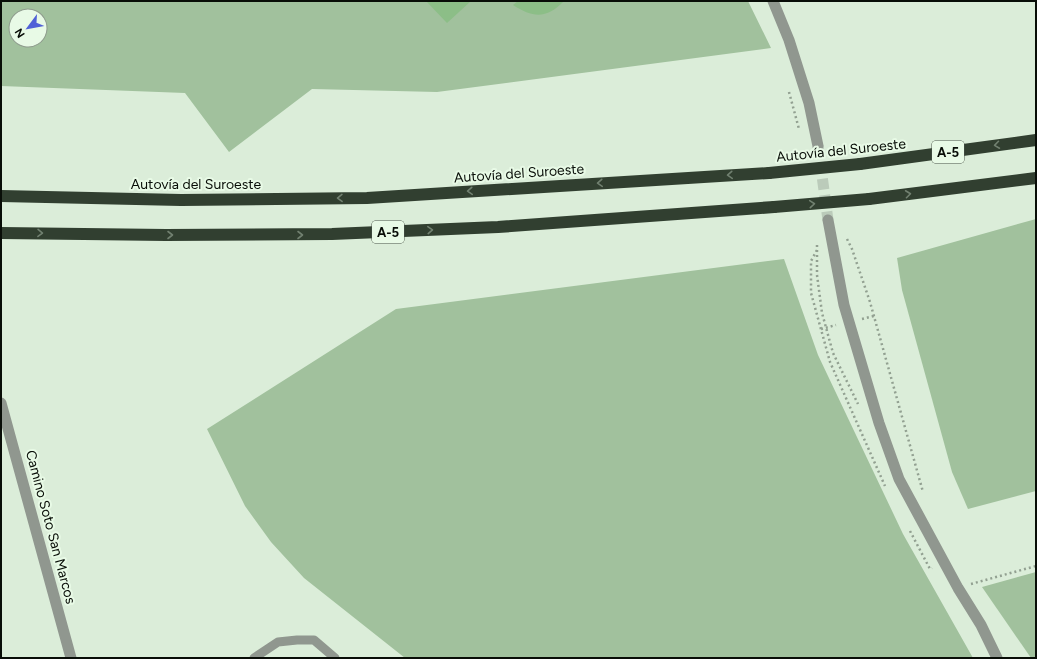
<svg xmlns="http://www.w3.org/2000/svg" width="1037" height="659" font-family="Figtree,sans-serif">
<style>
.green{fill:#a1c19d;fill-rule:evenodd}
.water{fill:#8cbe87}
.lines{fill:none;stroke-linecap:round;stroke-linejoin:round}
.minor-tunnel{stroke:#bbcbba;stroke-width:11;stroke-dasharray:11 5.5;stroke-linecap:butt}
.path{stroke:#92a091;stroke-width:2.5;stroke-dasharray:2 3;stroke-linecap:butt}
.service{stroke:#90978f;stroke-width:9}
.minor{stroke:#90978f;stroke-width:11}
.tertiary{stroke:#90978f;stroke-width:11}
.motorway{stroke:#313f30;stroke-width:12}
.motorway-bridge{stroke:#313f30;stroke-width:12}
.oneway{stroke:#718070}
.labels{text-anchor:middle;stroke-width:4;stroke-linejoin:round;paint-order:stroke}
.shield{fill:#e8fae6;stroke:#4b544a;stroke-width:1}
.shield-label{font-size:13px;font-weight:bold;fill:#080d07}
.street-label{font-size:14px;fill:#080d07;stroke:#e8fae6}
</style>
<rect width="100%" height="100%" fill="#dbedd9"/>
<g class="green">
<path d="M1,1H748L771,48L437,92L312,89L229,152L185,93L1,86ZM16,16H40V40H16Z"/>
<polygon points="1036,219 1036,491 968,509 952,472 902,290 897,258"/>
<polygon points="784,259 818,355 903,534 973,658 405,658 304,578 271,542 245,506 207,429 396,309"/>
<polygon points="1036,572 1036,658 1031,658 982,587"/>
</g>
<g class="water">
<polygon points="426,1 471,1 447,23"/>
<path d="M518,1H564C547,19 533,18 513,5Z"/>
</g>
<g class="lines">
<polyline class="minor-tunnel" points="818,146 828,220"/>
<g class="path">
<polyline points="789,92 799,129"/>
<polyline points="847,239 852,249 870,302 923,492"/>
<polyline points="817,245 817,275 822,313 833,353 858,404"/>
<polyline points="817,250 811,261 811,293 830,362 885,486"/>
<polyline points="862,319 874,316"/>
<polyline points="821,329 836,325"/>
<polyline points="910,531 930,569 932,568"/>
<polyline points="971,584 1036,566"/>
</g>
<polyline class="service" points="254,658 278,642 297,640 314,640 335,658"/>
<g class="minor">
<polyline points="773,1 789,40 809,103 818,146"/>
<polyline points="828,220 844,305 879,423 899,479 958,588 981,625 997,658"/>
</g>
<polyline class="tertiary" points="1,403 71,658"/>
<g class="motorway">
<polyline points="860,164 1036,140"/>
<polyline points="1,196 181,200 367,198 769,173"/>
<polyline points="869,199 1036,178"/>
<polyline points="1,233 166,235 332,234 498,227 774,207"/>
</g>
<g class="motorway-bridge">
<polyline points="769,173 860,164"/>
<polyline points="774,207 869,199"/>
</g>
</g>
<defs><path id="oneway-chevron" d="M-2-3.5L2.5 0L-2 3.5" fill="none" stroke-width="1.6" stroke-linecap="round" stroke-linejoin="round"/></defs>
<g class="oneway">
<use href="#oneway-chevron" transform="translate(997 145) rotate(172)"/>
<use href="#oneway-chevron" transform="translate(730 175) rotate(176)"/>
<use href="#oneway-chevron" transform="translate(600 183) rotate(176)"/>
<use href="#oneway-chevron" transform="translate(470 191) rotate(176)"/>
<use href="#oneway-chevron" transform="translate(908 194) rotate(-7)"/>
<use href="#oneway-chevron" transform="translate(340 198) rotate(179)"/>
<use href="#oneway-chevron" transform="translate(812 204) rotate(-5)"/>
<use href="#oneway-chevron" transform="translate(430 230) rotate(-3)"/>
<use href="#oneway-chevron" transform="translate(40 233) rotate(1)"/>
<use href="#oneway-chevron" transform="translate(170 235)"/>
<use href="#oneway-chevron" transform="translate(300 235)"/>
</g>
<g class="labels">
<g class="shield">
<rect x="932" y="141" width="32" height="22" rx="3"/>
<rect x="372" y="221" width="32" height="22" rx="3"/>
</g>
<g class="shield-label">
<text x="948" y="157">A-5</text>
<text x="388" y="237">A-5</text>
</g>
<g class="street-label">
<text transform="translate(841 150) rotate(-6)" y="5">Autovía del Suroeste</text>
<text transform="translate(519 173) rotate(-4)" y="5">Autovía del Suroeste</text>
<text x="196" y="189">Autovía del Suroeste</text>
<text transform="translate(51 527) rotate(75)" y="5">Camino Soto San Marcos</text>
</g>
</g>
<rect width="1037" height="659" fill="none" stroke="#080d07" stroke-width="4"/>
<g transform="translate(28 28) rotate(238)"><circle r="19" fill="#e8fae6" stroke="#8e9b8d"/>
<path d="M0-3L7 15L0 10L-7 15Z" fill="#5061d7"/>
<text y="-6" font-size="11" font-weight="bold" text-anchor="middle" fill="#080d07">N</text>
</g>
</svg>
